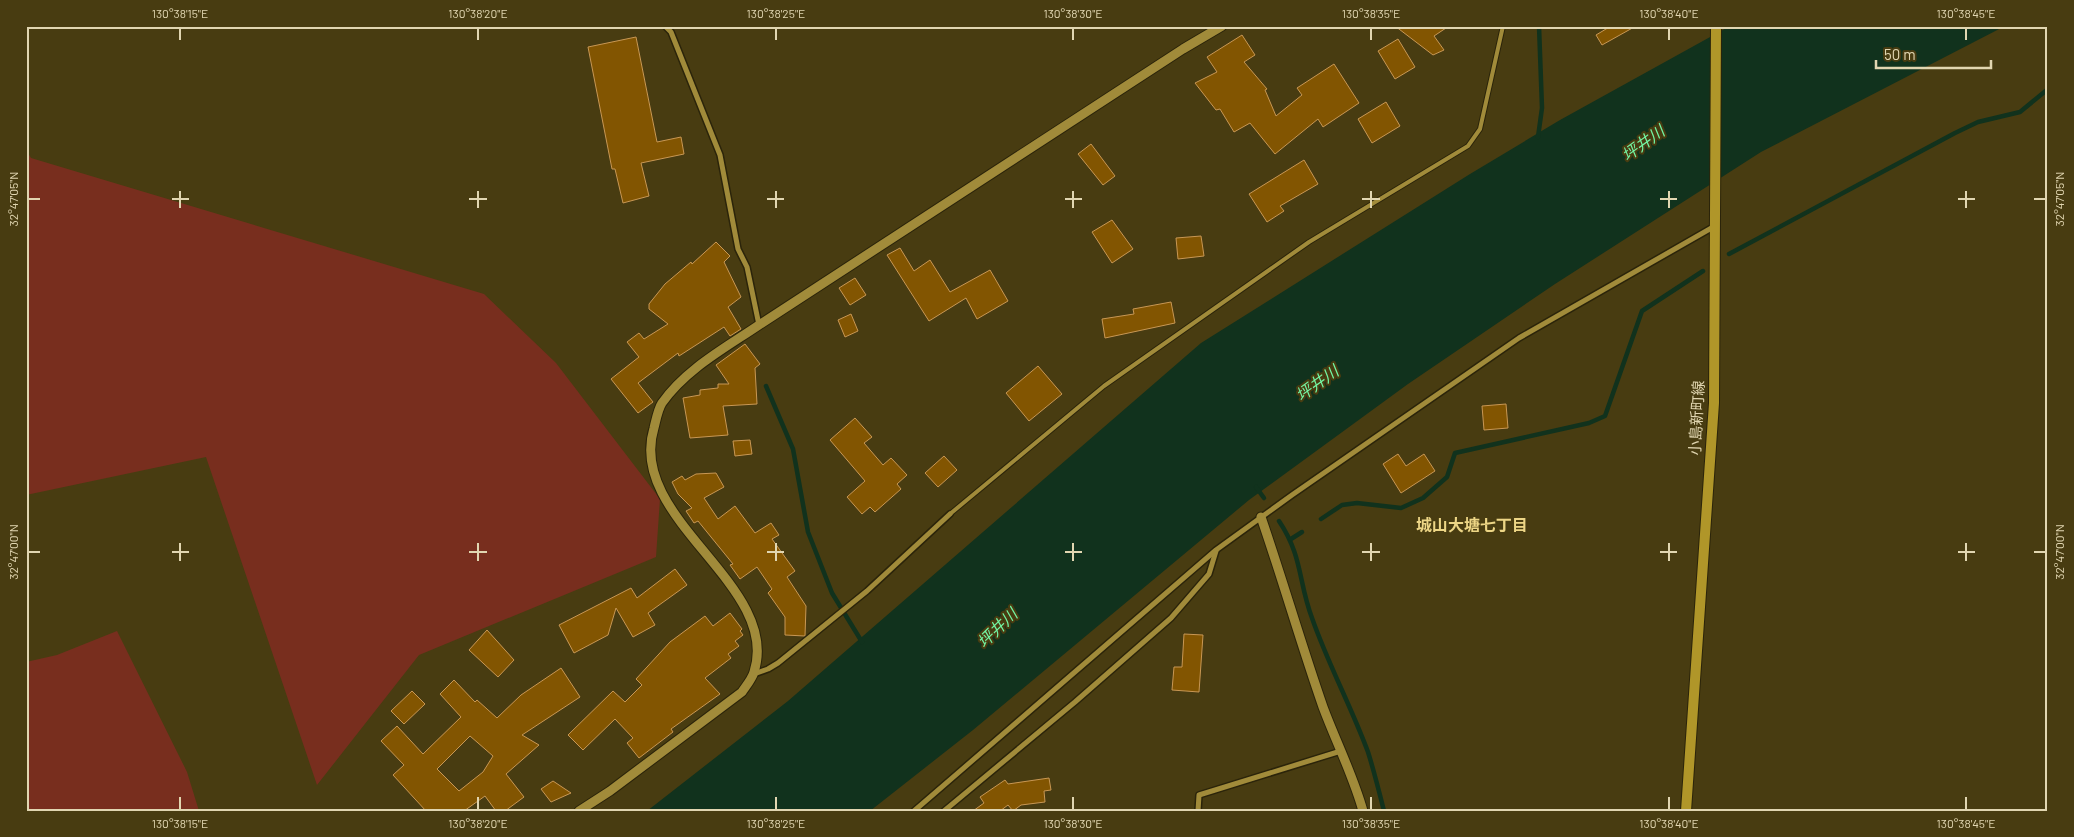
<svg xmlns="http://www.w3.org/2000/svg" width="2074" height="837" font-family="Barlow,'Noto Sans JP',sans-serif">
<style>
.green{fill:#782e1e}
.water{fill:#11321d}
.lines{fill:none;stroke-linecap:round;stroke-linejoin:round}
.stream{stroke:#11321d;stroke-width:4.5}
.building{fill:#825501;stroke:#c89754;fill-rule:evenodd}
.service-casing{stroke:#2b240a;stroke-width:6}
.minor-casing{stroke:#2b240a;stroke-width:8}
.tertiary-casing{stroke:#2b240a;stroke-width:11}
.secondary-casing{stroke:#2b240a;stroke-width:12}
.service{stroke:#a18b3a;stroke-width:4}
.minor{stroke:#a18b3a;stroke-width:5}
.tertiary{stroke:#a18b3a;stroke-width:9}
.secondary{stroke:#b09629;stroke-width:10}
.ticks{fill:none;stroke:#e1d6b1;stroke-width:2}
.labels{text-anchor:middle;stroke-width:4;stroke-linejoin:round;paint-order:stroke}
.street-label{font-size:15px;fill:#e1d6b1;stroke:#483c11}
.water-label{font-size:16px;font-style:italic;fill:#73f6a4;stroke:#483c11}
.neighbourhood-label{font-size:16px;font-weight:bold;fill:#edd686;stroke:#483c11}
.neatline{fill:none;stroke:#e1d6b1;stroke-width:2}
.ticks-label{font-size:12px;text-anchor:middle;fill:#e1d6b1}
</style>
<rect width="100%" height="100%" fill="#483c11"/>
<g class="green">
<polygon points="26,150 31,158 484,294 556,363 660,499 656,557 419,655 317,785 206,457 26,495"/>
<polygon points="117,631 187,772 199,811 26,811 26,662 57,655"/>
</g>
<polygon class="water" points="1730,26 2005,26 1761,152 1555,284 1408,384 1249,500 973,730 870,811 647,811 788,701 1201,343 1470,174 1560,120"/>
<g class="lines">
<g class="stream">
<polyline points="1538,137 1542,108 1539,26"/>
<polyline points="1729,254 1955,133 1978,122 2020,112 2048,89"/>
<polyline points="766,386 793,449 808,532 832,593 862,642"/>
<polyline points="1256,487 1264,498"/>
<polyline points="1321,519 1342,505 1357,503 1401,508 1423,498 1447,477 1455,453 1589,423 1605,416 1642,311 1703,271"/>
<path d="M1279,521C1303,557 1298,581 1312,618C1328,664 1351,706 1368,752C1374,771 1379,791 1384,811"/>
<polyline points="1291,539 1302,532"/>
</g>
</g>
<g class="building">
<polygon points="1395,26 1449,26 1434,36 1444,50 1433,55"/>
<polygon points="1611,26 1636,26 1602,45 1596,35"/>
<polygon points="1242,35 1255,55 1244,62 1267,89 1265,90 1276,116 1302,95 1297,88 1334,64 1359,103 1323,127 1318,119 1275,154 1250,123 1234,132 1220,109 1216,110 1195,83 1217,72 1207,57"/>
<polygon points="636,37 657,142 681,137 684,154 641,163 649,196 623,203 615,169 612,169 588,47"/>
<polygon points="1398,39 1415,67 1395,79 1378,51"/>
<polygon points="1386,102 1400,126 1372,143 1358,119"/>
<polygon points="1091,144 1115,176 1103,185 1078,154"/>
<polygon points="1304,160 1318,184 1280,206 1284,211 1267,222 1249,194"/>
<polygon points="1112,220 1133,249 1112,263 1092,232"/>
<polygon points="1201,236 1204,256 1178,259 1176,238"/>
<polygon points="716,242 730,256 724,262 741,297 728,307 741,329 730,336 724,327 679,356 678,353 638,383 653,402 638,413 611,379 639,357 627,342 639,333 644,339 668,324 649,309 649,304 665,284 691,262 692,264"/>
<polygon points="900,248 914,271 930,260 950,292 990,270 1008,301 977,319 966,298 929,321 887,255"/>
<polygon points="855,278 866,295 850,305 839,288"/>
<polygon points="1171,302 1175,323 1105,338 1102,319 1134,314 1133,309"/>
<polygon points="851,314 858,331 845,337 838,320"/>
<polygon points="745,344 760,364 755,368 757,404 723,406 728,435 690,438 683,398 700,395 700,390 718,388 718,384 729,384 716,365"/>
<polygon points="1038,366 1062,394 1029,421 1006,393"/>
<polygon points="1506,404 1508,428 1484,430 1482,406"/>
<polygon points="855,418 872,437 864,443 883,465 891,458 907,475 897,484 901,489 875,512 870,507 862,514 847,497 865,481 830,440"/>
<polygon points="750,440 752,454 735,456 733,441"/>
<polygon points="1398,454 1406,466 1424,454 1435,471 1401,493 1383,464"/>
<polygon points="944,456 957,470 938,487 925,473"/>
<polygon points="716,473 724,487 704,498 718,519 735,506 755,533 771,523 779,535 772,539 795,571 787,577 806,606 805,636 785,635 785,617 768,593 772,589 757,567 740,579 730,565 733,564 698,521 694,523 686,511 692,508 678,494 672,482 682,476 685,480 696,474"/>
<polygon points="675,569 687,585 648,613 655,625 633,637 616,608 608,635 574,653 559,625 631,588 637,598"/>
<polygon points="730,613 742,629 740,631 743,635 735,641 739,646 728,654 731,658 705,678 720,694 671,729 673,732 639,758 627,743 633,738 615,719 583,750 568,735 613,691 625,702 642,685 636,679 670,642 705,616 713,626"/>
<polygon points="487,630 514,660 498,677 469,650"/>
<polygon points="1184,634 1203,635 1199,692 1172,690 1174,667 1182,667"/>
<path d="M561,668L580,697L522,735L539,745L506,774L524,797L505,811H496L485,796L464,811H426L393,775L404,765L381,741L397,726L423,754L461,717L440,694L454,680L475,702L477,700L497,718L521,695ZM470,736L493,756L483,772L459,791L437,769Z"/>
<polygon points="412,691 425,704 404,724 391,711"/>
<polygon points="1049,778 1051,790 1044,791 1045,802 1021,805 1013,811 1008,805 1000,811 973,811 984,803 980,797 1005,780 1008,784"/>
<polygon points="553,781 571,793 551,802 541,789"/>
</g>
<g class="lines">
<defs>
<polyline id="service" points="950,514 1104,386 1309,242 1468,146 1480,129 1503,26"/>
<g id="minor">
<polyline points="665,26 671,32 720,155 738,249 747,267 759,325"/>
<polyline points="754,674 768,669 778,663 867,591 950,514"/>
<polyline points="914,811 1216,550 1292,495 1519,338 1715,226"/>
<polyline points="944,811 1075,702 1171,618 1209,574 1216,551"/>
<polyline points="1198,811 1199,795 1341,751"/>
</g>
<g id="tertiary">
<path d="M1261,517C1283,581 1301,644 1323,707C1336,742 1353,775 1363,811"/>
<path d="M579,811L610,791L742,692C746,686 752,679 754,672C782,585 626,519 654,428C656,420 658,409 662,403C686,369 725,348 759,325L1183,49L1222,26"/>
</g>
<polyline id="secondary" points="1686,811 1714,403 1716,26"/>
</defs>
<use href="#service" class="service-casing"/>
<use href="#minor" class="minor-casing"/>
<use href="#tertiary" class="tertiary-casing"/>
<use href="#secondary" class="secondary-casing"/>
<use href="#service" class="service"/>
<use href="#minor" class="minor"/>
<use href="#tertiary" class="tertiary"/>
<use href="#secondary" class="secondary"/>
</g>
<path class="ticks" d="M180,28V40M478,28V40M776,28V40M1073,28V40M1371,28V40M1669,28V40M1966,28V40M180,191V208M478,191V208M776,191V208M1073,191V208M1371,191V208M1669,191V208M1966,191V208M28,199H40M172,199H189M469,199H487M767,199H784M1065,199H1082M1362,199H1380M1660,199H1677M1958,199H1975M2034,199H2046M180,543V561M478,543V561M776,543V561M1073,543V561M1371,543V561M1669,543V561M1966,543V561M28,552H40M172,552H189M469,552H487M767,552H784M1065,552H1082M1362,552H1380M1660,552H1677M1958,552H1975M2034,552H2046M180,797V810M478,797V810M776,797V810M1073,797V810M1371,797V810M1669,797V810M1966,797V810"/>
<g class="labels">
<g class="street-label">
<text transform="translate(1697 418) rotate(-87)" y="5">小島新町線</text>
</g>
<g class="water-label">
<text transform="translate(1643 143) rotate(-36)" y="6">坪井川</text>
<text transform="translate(1317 383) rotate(-36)" y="6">坪井川</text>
<text transform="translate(997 628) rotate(-44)" y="6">坪井川</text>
</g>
<g class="neighbourhood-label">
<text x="1472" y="531">城山大塘七丁目</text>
</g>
</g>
<rect width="2074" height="837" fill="none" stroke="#483c11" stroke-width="55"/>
<path d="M1876 60v8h115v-8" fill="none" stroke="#e1d6b1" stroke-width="2.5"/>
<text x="1884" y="60" font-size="15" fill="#e1d6b1" stroke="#483c11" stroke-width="4" paint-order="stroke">50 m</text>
<rect x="28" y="28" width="2018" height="782" class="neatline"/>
<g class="ticks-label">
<text x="180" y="18">130°38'15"E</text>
<text x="478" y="18">130°38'20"E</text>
<text x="776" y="18">130°38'25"E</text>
<text x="1073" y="18">130°38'30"E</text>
<text x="1371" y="18">130°38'35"E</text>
<text x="1669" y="18">130°38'40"E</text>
<text x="1966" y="18">130°38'45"E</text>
<text transform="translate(14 199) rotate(-90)" y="4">32°47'05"N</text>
<text transform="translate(2060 199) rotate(-90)" y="4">32°47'05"N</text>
<text transform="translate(14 552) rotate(-90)" y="4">32°47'00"N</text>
<text transform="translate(2060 552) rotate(-90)" y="4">32°47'00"N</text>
<text x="180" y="828">130°38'15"E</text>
<text x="478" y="828">130°38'20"E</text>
<text x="776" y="828">130°38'25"E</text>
<text x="1073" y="828">130°38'30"E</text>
<text x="1371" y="828">130°38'35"E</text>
<text x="1669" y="828">130°38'40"E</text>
<text x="1966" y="828">130°38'45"E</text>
</g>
</svg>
